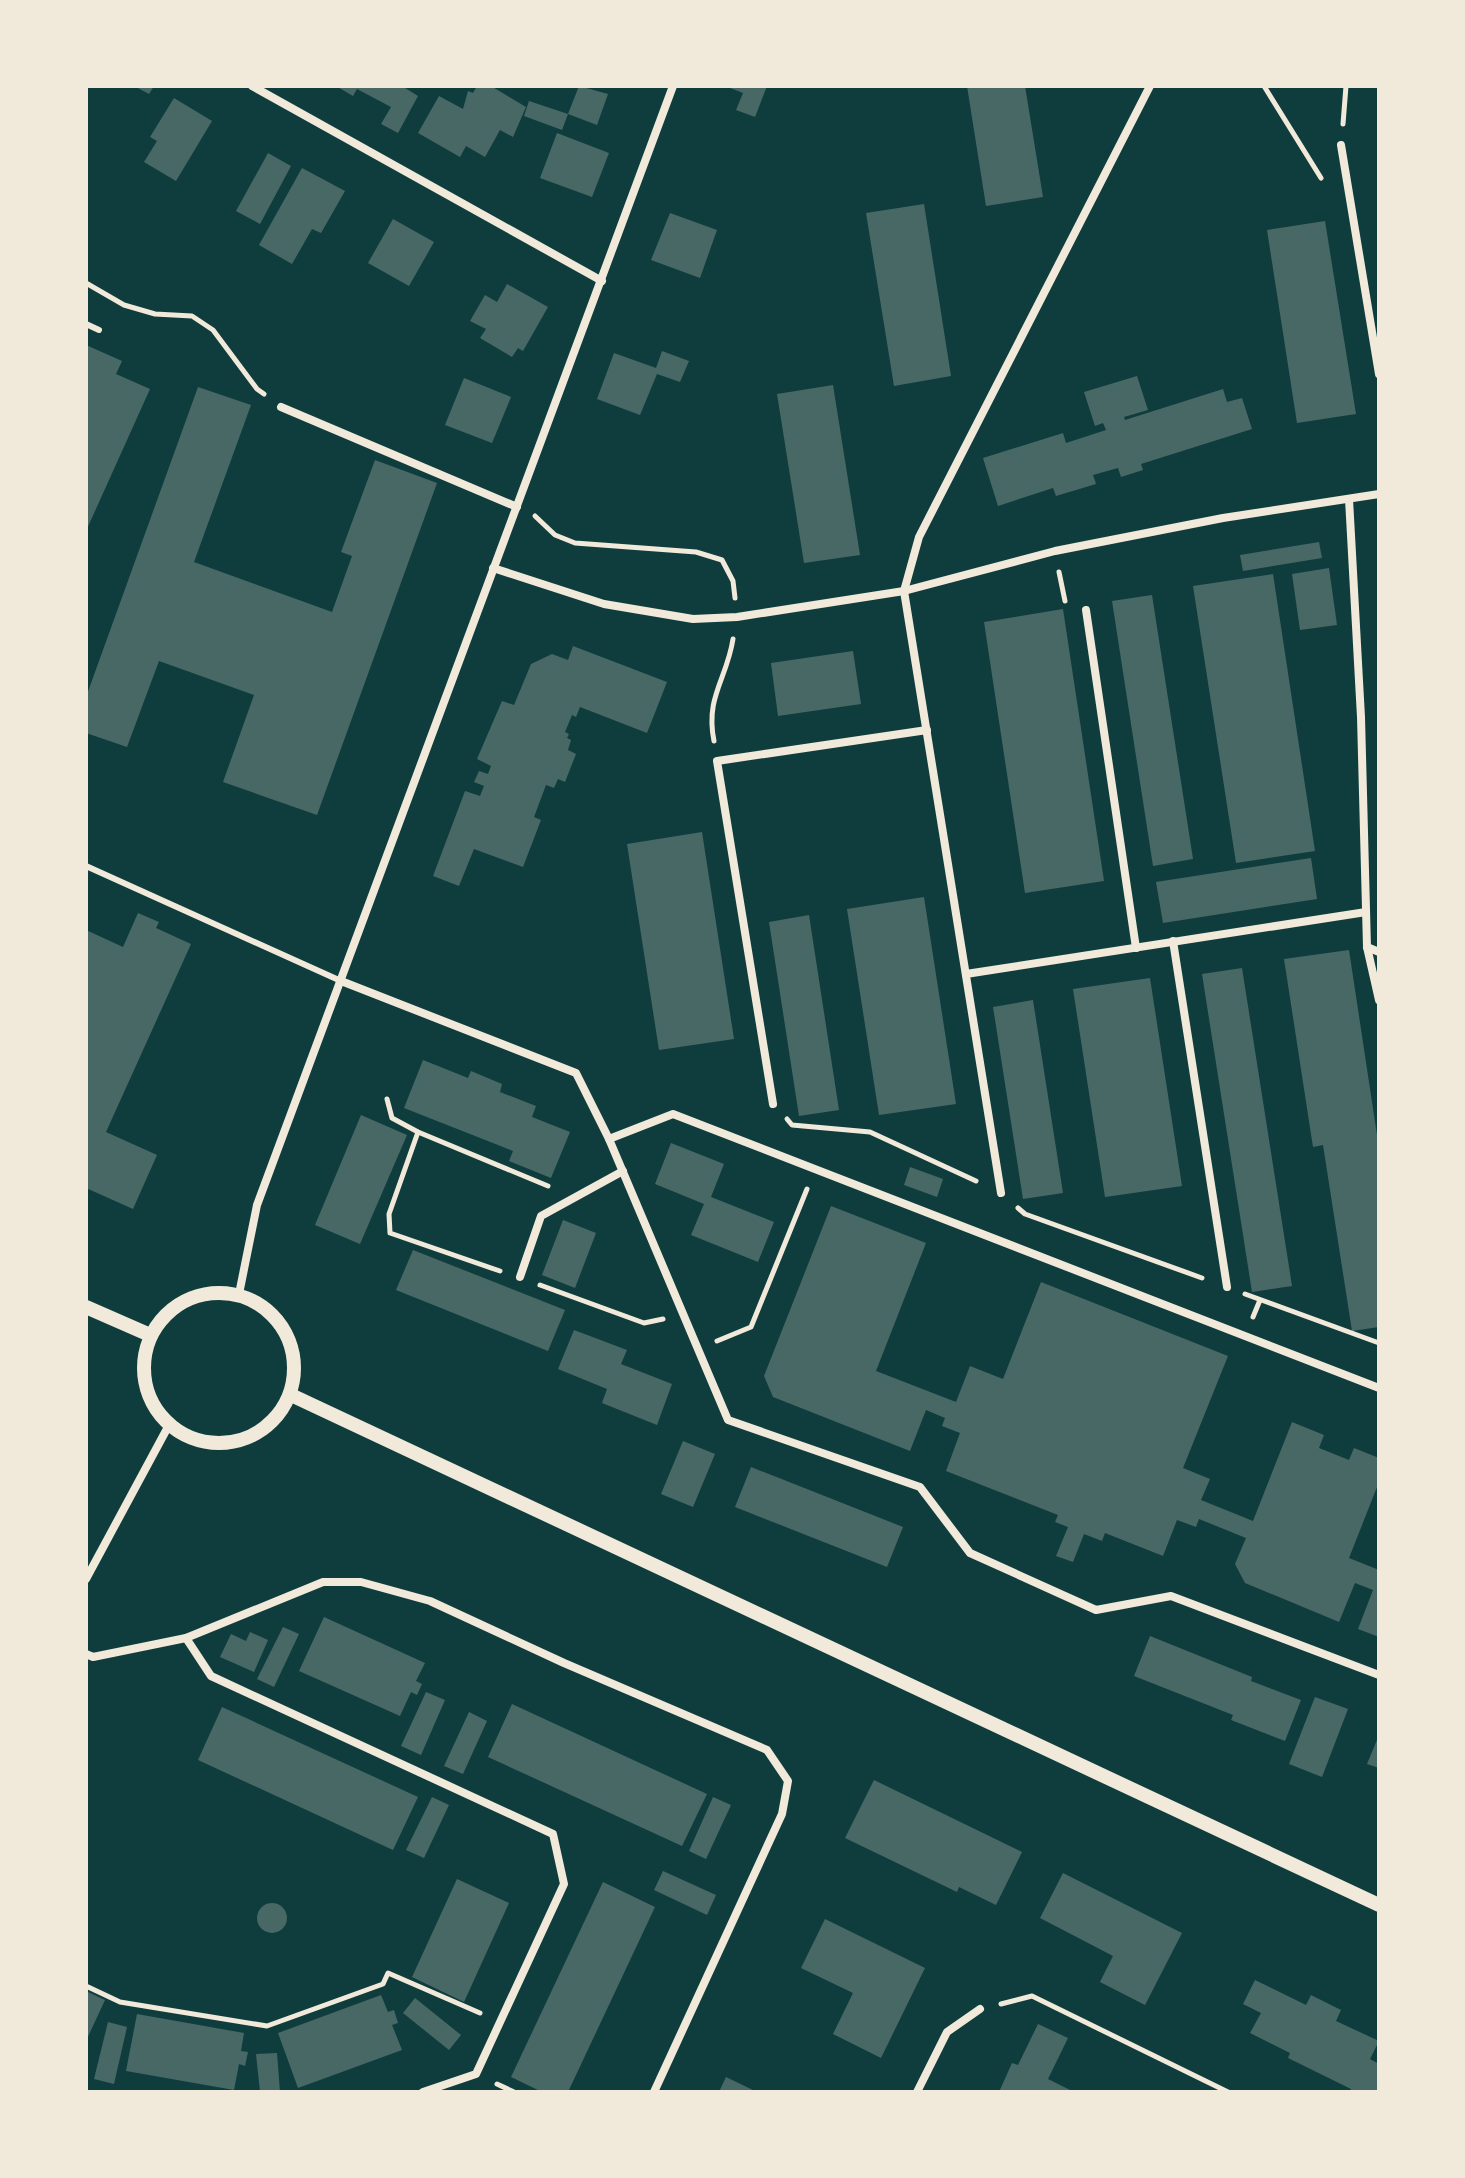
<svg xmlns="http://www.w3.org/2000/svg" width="1465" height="2178" font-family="'Crimson Pro',serif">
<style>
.building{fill:#486865}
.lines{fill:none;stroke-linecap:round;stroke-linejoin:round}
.path{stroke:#f1e9da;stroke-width:5}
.service{stroke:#f1e9da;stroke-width:6}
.minor{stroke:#f1e9da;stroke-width:8}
.tertiary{stroke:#f1e9da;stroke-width:14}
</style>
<rect width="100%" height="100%" fill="#0f3d3e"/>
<g class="building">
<polygon points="134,86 154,86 149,94"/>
<polygon points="336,86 402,86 418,96 398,133 381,124 391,107 357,89 353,96"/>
<polygon points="477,86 491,86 526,107 513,137 500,130 485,157 466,146 460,157 418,133 439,96 463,109 468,91 473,93"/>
<polygon points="579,86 608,94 597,125 568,114"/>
<polygon points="725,86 767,86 755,117 736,110 743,93"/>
<polygon points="967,86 1025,86 1043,197 986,206"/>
<polygon points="174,98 212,121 176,181 144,162 157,141 150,137"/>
<polygon points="529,101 568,114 562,130 524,116"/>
<polygon points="557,133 609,153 592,197 540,178"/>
<polygon points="268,153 291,166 260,224 236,211"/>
<polygon points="302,168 345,191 321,233 312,229 292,264 259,245"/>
<polygon points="924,204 951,376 894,386 866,213"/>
<polygon points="670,213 717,230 700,278 651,260"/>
<polygon points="393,219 434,242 409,286 368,263"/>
<polygon points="1325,221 1356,414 1297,423 1267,230"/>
<polygon points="507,284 548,307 523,351 518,348 512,357 480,338 486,329 470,321 485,295 497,302"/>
<polygon points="86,345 122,361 116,374 150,389 86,531"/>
<polygon points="662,351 689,361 680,382 657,374 640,415 597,399 614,353 656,368"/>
<polygon points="1137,376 1148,410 1124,417 1125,420 1223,389 1227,402 1242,398 1252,429 1141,464 1143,470 1121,477 1118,468 1093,475 1096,484 1056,496 1053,488 998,506 983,458 1063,433 1066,443 1106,430 1103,423 1095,426 1084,392"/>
<polygon points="464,378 511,397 492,443 445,425"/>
<polygon points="833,385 860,555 804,563 777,394"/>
<polygon points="198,387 251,405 194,562 332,612 352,556 341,552 375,460 437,483 317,815 223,782 254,695 159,661 127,747 86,733 86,697"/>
<polygon points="1319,542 1322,558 1243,571 1240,555"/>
<polygon points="1329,568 1337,625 1300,630 1292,574"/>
<polygon points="1273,574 1315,851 1236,863 1193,586"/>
<polygon points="1152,595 1193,859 1153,866 1112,601"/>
<polygon points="1063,609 1104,881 1025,893 984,622"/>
<polygon points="573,646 667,682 647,733 580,707 576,717 572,715 565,732 569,734 567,738 571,740 568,750 576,754 565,782 558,779 554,788 546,785 534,817 541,820 523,867 474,849 459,886 433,876 465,791 480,796 484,786 474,782 479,771 488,774 491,766 477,759 502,701 514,705 531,664 552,654 568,660"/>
<polygon points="853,651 861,704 778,716 771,663"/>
<polygon points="702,832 734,1039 659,1050 627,844"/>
<polygon points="1311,858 1317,899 1163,923 1156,882"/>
<polygon points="924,897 956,1104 879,1115 847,909"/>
<polygon points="138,913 159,922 156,928 191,944 106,1132 157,1155 133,1209 86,1188 86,930 123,947"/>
<polygon points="809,915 839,1110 799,1116 769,922"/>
<polygon points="1349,950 1377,1135 1379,1134 1379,1327 1352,1331 1323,1145 1313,1147 1284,959"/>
<polygon points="1242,968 1292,1286 1252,1292 1202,974"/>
<polygon points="1150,978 1182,1186 1105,1197 1073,989"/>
<polygon points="1033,1000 1063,1193 1023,1199 993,1007"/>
<polygon points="423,1060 468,1078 471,1071 502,1084 500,1092 536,1106 532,1117 570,1132 551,1178 509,1161 513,1151 404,1108"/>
<polygon points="361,1115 407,1135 360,1244 315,1225"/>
<polygon points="671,1143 724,1164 711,1197 774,1222 758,1262 691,1235 704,1204 655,1184"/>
<polygon points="910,1167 943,1179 937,1197 904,1185"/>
<polygon points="831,1206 926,1243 876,1371 956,1402 970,1366 1003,1379 1041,1282 1228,1356 1183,1468 1210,1479 1201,1500 1253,1521 1292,1422 1324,1435 1319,1448 1349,1460 1354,1448 1379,1458 1379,1482 1349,1558 1379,1570 1379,1637 1358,1629 1373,1590 1355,1583 1339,1622 1245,1583 1235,1564 1246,1538 1199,1519 1196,1527 1177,1520 1163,1556 1105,1533 1102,1541 1084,1534 1073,1562 1056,1556 1068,1527 1055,1522 1058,1515 946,1471 960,1433 942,1426 945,1418 926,1410 910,1451 773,1397 764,1376"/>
<polygon points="563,1220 596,1233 575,1288 542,1275"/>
<polygon points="413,1250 565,1310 548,1351 396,1290"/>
<polygon points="574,1330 627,1350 621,1364 672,1384 657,1425 602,1403 607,1389 558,1369"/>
<polygon points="683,1441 715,1454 693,1507 661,1494"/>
<polygon points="751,1467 903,1527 887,1567 735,1507"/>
<polygon points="324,1617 425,1663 416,1681 422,1684 417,1695 411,1692 400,1716 299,1671"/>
<polygon points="283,1627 299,1634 274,1687 257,1679"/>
<polygon points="250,1632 268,1640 254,1672 220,1657 231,1634 246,1641"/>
<polygon points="1150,1636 1252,1677 1251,1681 1301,1700 1285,1741 1231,1720 1233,1715 1134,1676"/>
<polygon points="426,1692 445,1700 421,1755 401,1746"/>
<polygon points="1315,1697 1348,1709 1322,1777 1289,1764"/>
<polygon points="512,1704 707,1794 682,1846 488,1757"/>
<polygon points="222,1707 418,1797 393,1850 198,1760"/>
<polygon points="469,1712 487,1721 463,1774 444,1766"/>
<polygon points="1379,1735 1379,1768 1367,1764"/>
<polygon points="874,1780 1022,1852 996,1905 959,1887 957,1892 845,1838"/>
<polygon points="432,1797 449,1805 424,1858 406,1850"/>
<polygon points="713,1797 731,1805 706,1859 689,1851"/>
<polygon points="663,1871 716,1895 707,1915 654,1890"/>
<polygon points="1063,1873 1182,1933 1145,2005 1100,1982 1113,1956 1040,1918"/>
<polygon points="457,1879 509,1903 464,2002 412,1977"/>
<polygon points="603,1882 655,1907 568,2092 542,2092 511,2077"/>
<circle cx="272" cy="1918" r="15"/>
<polygon points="825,1919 925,1968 881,2058 833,2034 853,1993 801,1968"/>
<polygon points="1255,1980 1306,2005 1311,1995 1341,2010 1336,2021 1379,2041 1370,2059 1379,2064 1379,2092 1349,2092 1351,2089 1288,2058 1290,2053 1250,2033 1261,2013 1243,2004"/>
<polygon points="86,1991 105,2000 86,2041"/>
<polygon points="381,1995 388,2012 394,2010 398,2023 392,2025 402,2050 298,2088 278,2033"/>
<polygon points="415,1998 461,2035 449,2050 403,2013"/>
<polygon points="137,2014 244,2033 241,2051 248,2052 245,2066 239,2064 234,2090 126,2071"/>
<polygon points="108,2022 127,2027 114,2084 94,2079"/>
<polygon points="1038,2024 1068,2038 1048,2079 1074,2092 999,2092 1012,2063 1018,2065"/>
<polygon points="277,2053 280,2092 260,2092 256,2054"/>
<polygon points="726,2077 757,2092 719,2092"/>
</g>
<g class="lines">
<g class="path">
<polyline points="1264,86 1321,178"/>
<polyline points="1343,124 1346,86"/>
<polyline points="86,283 124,305 155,314 192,316 213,330 257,389 264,394"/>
<polyline points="535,516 555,535 575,543 696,552 722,560 733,581 735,598"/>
<polyline points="1059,572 1065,601"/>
<path d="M714,741C705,697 727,679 733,639"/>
<polyline points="387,1099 392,1118 418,1132 548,1186"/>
<polyline points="787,1119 792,1125 870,1132 976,1181"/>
<polyline points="418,1132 389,1214 390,1233 500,1271"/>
<polyline points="1018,1208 1025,1214 1202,1278"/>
<polyline points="540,1285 644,1323 663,1319"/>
<polyline points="1245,1294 1379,1343"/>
<polyline points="1253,1317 1260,1300"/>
<polyline points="717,1341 751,1327 807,1189"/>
<polyline points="86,1986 120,2002 267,2026 383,1984 388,1973 480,2013"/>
<polyline points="1001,2004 1032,1996 1228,2092"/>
<polyline points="497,2084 514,2092"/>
</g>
<g class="service">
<polyline points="86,324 99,330"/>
<polyline points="86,866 341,981"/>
</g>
<g class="minor">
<polyline points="252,86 602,281"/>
<polyline points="1341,145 1379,374"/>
<polyline points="281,407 517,507"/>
<polyline points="1349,499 1361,717 1367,947 1379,1000"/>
<polyline points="493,568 604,604 693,619 737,617 904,591 1055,551 1223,518 1379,494"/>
<polyline points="1086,610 1136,948"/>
<polyline points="1173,941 1227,1287"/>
<polyline points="1367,947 1379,952"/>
<polyline points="966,974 1366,912"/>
<polyline points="341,981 576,1073 609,1139 728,1420 920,1487 970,1553 1096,1610 1171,1596 1379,1675"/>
<polyline points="773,1104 717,761 927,730"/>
<polyline points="609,1139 673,1114 1379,1388"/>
<polyline points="1001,1193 904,591 919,537 1150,86"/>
<polyline points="520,1277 541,1216 623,1171"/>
<polyline points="239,1294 257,1205 673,86"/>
<polyline points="86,1579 169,1425"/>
<polyline points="186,1638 211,1676 553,1834 564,1884 476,2074 423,2092"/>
<polyline points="86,1654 93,1657 186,1638 323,1582 361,1582 430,1601 564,1663 767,1750 788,1781 782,1814 654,2092"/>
<polyline points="917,2092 947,2032 980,2009"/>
</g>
<g class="tertiary">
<circle cx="219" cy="1368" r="75"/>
<polyline points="86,1307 150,1335"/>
<polyline points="291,1395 1379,1905"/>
</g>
</g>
<rect width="1465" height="2178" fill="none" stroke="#f1e9da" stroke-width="176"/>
</svg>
